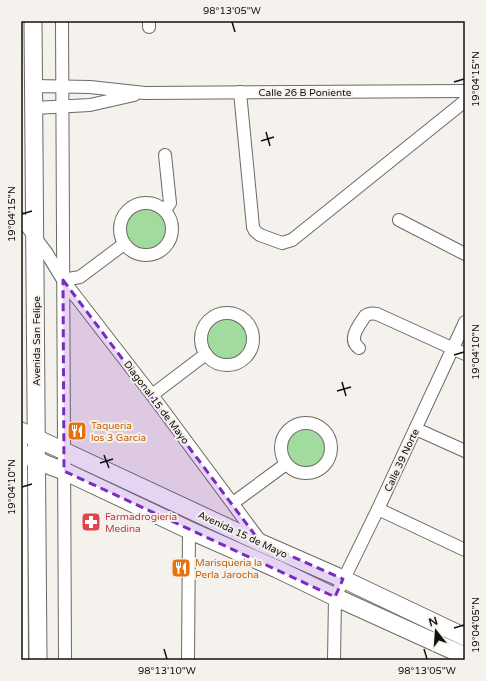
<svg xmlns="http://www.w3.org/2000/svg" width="486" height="681" font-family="'Varela Round',sans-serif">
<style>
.green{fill:#a2db9e}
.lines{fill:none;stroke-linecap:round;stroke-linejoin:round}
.minor-casing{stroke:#6d6a66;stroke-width:14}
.secondary-casing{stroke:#6d6a66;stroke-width:19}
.minor{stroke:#fff;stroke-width:12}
.secondary{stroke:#fff;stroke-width:17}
.marked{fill:#7b2cbf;fill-opacity:0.2;stroke:#7b2cbf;stroke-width:3;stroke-dasharray:8 5;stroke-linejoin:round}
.ticks{fill:none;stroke:#11100e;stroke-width:1.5}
.labels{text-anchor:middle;stroke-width:4;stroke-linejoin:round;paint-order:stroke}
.street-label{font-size:10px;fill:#11100e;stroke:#f5f1ec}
.food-label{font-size:10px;fill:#c56008;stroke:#f5f1ec;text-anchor:start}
.health-label{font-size:10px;fill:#be3a42;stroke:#f5f1ec;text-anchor:start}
.neatline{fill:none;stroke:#11100e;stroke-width:1.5}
.ticks-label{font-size:10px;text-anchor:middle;fill:#11100e}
</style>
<rect width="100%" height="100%" fill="#f5f1ec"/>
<g class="green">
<polygon points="146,206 166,216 168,239 148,253 128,243 125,220"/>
<polygon points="227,317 247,327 249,349 229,363 208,353 206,330"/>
<polygon points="306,426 326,436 328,459 308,473 287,462 285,440"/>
</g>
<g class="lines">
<defs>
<g id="minor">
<polyline points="62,21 65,660"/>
<polyline points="149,21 149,27"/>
<polyline points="33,86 90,87 145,93 465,91"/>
<polyline points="240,92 253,227 255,231 260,235 282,243 292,240 465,101"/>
<polyline points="34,108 90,105 134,95"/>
<circle cx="146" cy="229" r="26"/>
<polyline points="165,210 170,203 165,155"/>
<polyline points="21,219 46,252 63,280 152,395 261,542"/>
<polyline points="399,220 465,254"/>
<polyline points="63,280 80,277 124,244"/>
<circle cx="227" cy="339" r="26"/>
<path d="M359,348C347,339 359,326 365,316C369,313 372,313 377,314L465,354"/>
<polyline points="152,395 206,354"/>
<circle cx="306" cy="448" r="25"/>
<polyline points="416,429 465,451"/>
<polyline points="21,443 22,660"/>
<polyline points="233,503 286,464"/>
<polyline points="378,509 465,550"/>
<polyline points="188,660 189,530"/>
<polyline points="334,660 335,597 378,509 465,322"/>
</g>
<g id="secondary">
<polyline points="33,21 38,660"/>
<polyline points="21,431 261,543 343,579 465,637"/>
<polyline points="21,453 48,465 64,471 189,530 277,569 335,597 465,656"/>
</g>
</defs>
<use href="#minor" class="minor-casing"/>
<use href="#secondary" class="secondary-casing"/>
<use href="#minor" class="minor"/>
<use href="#secondary" class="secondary"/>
</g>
<path class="marked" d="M63,280L261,543L343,579L335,597L64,471Z"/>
<path class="ticks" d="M232,22L235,32M454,82L464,79M266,132L270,146M261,141L274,137M22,214L32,211M454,355L464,352M342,382L346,396M337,391L351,387M104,455L109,468M100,463L113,459M22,487L32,484M454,628L464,625M164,649L167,659M424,649L427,659"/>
<defs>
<symbol id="restaurant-square" viewBox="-11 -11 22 22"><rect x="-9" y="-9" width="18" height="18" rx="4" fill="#e8710a" stroke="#f5f1ec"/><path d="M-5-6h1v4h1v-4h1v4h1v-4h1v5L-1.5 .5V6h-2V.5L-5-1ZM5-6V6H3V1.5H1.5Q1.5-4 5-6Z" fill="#fff"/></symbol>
<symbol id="pharmacy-square" viewBox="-11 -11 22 22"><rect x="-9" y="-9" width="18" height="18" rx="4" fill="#e0444e" stroke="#f5f1ec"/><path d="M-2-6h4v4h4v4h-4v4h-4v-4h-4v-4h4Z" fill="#fff"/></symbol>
</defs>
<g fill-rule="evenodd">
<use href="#restaurant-square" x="66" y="420" width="22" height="22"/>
<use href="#pharmacy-square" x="80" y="511" width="22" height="22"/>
<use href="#restaurant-square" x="170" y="557" width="22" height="22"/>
</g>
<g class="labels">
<g class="street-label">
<text x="305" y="96">Calle 26 B Poniente</text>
<text transform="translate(36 341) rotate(-90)" y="4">Avenida San Felipe</text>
<text transform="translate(157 402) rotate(53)" y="4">Diagonal 15 de Mayo</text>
<text transform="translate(401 460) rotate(-65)" y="4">Calle 39 Norte</text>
<text transform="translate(243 534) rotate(25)" y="4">Avenida 15 de Mayo</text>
</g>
<g class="food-label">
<text x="91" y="429">Taqueria<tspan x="91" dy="12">los 3 Garcia</tspan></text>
<text x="195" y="566">Marisqueria la<tspan x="195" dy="12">Perla Jarocha</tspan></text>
</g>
<g class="health-label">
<text x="105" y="520">Farmadrogieria<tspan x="105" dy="12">Medina</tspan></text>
</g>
</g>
<rect width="486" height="681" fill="none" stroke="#f5f1ec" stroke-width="44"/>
<g transform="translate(436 631) rotate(343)" stroke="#f5f1ec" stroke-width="3" paint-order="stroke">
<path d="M0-3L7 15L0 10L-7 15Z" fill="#11100e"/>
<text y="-6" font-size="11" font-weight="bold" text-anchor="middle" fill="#11100e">N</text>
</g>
<rect x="22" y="22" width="442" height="637" class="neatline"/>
<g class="ticks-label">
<text x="232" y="14">98°13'05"W</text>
<text transform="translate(475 79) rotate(-90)" y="4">19°04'15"N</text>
<text transform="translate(11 214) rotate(-90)" y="4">19°04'15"N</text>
<text transform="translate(475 352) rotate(-90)" y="4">19°04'10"N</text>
<text transform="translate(11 487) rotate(-90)" y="4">19°04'10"N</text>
<text transform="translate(475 625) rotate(-90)" y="4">19°04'05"N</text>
<text x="167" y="674">98°13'10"W</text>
<text x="427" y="674">98°13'05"W</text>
</g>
</svg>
